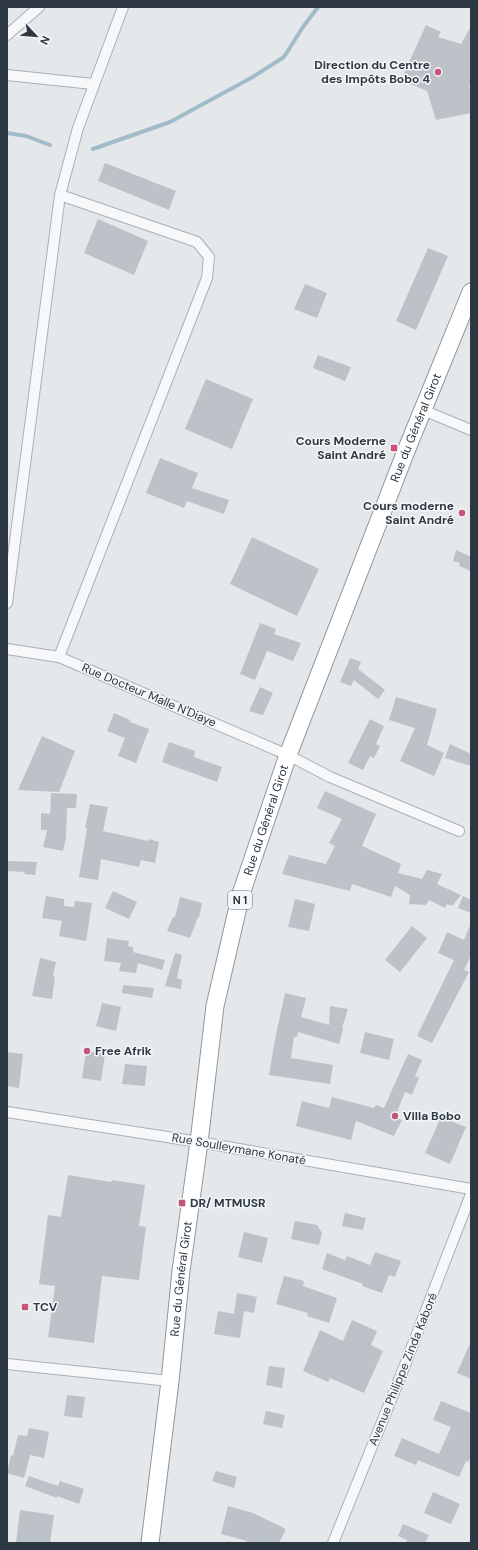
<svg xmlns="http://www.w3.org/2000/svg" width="478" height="1550" font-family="'DM Sans',sans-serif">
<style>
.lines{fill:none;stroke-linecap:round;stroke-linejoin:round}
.stream{stroke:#a2bbc8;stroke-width:4}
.building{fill:#bcc2c8}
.minor-casing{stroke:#aab0b5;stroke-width:12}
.trunk-casing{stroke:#8d98a1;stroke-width:19}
.minor{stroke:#f7f8fa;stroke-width:10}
.trunk{stroke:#fff;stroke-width:17}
.poi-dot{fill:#c65477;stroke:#f4f7f9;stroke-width:1.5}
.labels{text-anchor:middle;stroke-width:3;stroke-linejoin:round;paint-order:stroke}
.shield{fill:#f4f7f9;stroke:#69717a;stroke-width:1}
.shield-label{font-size:11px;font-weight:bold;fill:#2d3843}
.poi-label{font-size:12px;font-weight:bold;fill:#2d3843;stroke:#f4f7f9;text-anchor:start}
.street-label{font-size:12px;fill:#2d3843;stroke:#f4f7f9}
</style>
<rect width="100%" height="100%" fill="#e5e8eb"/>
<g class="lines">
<g class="stream">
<polyline points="7,133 26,136 50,145"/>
<polyline points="93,149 170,122 251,78 284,57 303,27 318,7"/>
</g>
</g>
<g class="building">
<polygon points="426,25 441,32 438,37 461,44 471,26 471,85 469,85 471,95 471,113 436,120 427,91 401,80"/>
<polygon points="105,163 176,191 169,210 98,181"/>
<polygon points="98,219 148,241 134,275 84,253"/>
<polygon points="428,248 448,256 416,330 396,321"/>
<polygon points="305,284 327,293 317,318 294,309"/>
<polygon points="318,355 351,367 345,381 313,368"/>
<polygon points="206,379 253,399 232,449 185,429"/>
<polygon points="160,458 198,473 192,488 229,500 224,514 187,501 184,508 146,493"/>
<polygon points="252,537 319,569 297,616 230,584"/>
<polygon points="456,550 471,557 471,571 459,566 460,563 453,561"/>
<polygon points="260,623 276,629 274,634 301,643 293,661 267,651 255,680 240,674"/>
<polygon points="350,658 361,662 358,669 385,690 378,699 354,680 351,686 340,682"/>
<polygon points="260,687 273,693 263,715 249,711"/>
<polygon points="396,697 437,709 427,745 444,753 434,776 400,761 415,728 389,720"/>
<polygon points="114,713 130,720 130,722 149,729 136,763 118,756 125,738 107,731"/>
<polygon points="370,719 384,726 376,744 380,746 374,758 370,756 363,770 348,763"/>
<polygon points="42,736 75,751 59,792 18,790"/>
<polygon points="169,742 195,751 194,757 222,767 217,782 162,762"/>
<polygon points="450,744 471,754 471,766 445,758"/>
<polygon points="325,791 376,814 362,846 401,864 398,873 422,879 427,870 442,874 437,884 461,895 452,906 447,904 445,908 429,900 426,905 409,904 410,895 395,886 391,897 352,884 350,891 282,874 289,855 326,864 335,846 329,843 342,819 317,808"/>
<polygon points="51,793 77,794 76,808 67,808 66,838 63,851 43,847 47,830 41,830 41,813 50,814"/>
<polygon points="90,804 108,807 103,831 148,841 149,839 159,842 155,863 141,860 139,867 101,859 98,880 79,877 87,828 85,828"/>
<polygon points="7,861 37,862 35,875 24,874 25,872 7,871"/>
<polygon points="113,891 137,902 129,919 105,908"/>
<polygon points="46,896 64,899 64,906 74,907 75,901 92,903 86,941 59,936 62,921 42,918"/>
<polygon points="463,896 471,900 471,913 458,908"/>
<polygon points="180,897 202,903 199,918 198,917 190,938 167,931 173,917 175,917"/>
<polygon points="295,899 315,904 309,931 288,927"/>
<polygon points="471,923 471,955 464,970 469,972 432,1043 417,1036 454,960 438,953 447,932 464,940"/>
<polygon points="412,926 427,938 400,972 385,960"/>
<polygon points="107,938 129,941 128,946 133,947 133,952 165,960 162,970 138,963 136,973 119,971 121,963 104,961"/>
<polygon points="175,953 182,955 177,978 182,980 181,989 165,986"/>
<polygon points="40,958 56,962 53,976 55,977 52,999 32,996"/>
<polygon points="123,985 154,988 152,998 122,993"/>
<polygon points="285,993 306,998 301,1017 329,1025 330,1006 348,1009 342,1028 343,1029 339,1044 298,1032 297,1037 294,1037 291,1058 333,1065 330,1084 269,1075 275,1039"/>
<polygon points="102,1003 121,1007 116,1031 96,1026"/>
<polygon points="365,1032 394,1039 389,1060 360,1053"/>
<polygon points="86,1051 105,1054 101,1081 82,1078"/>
<polygon points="7,1052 23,1054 19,1088 7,1086"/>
<polygon points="408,1054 422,1060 415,1076 419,1078 412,1095 405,1092 395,1117 402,1120 394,1136 356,1121 351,1140 296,1126 302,1101 329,1108 332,1097 374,1108 376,1105 384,1108"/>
<polygon points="125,1064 147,1066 145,1086 122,1084"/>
<polygon points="441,1117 466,1127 450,1164 425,1153"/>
<polygon points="68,1175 111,1182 112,1180 145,1185 139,1226 146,1227 139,1280 102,1276 94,1343 48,1337 55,1286 39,1284 48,1215 61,1217"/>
<polygon points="345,1213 366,1218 363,1230 342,1226"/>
<polygon points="295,1221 317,1225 322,1233 319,1245 291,1239"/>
<polygon points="244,1232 268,1238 262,1263 238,1257"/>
<polygon points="375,1252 401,1261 395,1277 389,1275 382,1293 362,1286 363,1284 322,1269 327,1253 345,1260 347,1256 370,1265"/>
<polygon points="284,1276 304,1281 303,1286 337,1298 329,1323 307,1316 308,1313 276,1304"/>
<polygon points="237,1293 257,1297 254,1313 244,1311 240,1338 214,1334 218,1311 234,1314"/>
<polygon points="352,1320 377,1331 371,1345 383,1351 364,1393 330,1378 328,1382 303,1371 320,1330 343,1341"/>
<polygon points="471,1341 471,1379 457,1373"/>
<polygon points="269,1366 285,1368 282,1388 266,1385"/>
<polygon points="67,1395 85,1397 82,1418 64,1416"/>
<polygon points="441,1401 471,1413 471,1456 468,1462 466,1461 459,1477 418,1460 416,1465 394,1456 402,1438 439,1454 451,1427 433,1420"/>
<polygon points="266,1411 285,1415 282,1428 263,1424"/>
<polygon points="29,1428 49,1432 44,1458 30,1455 24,1478 7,1473 11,1455 13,1456 18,1435 27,1436"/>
<polygon points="216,1471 237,1477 234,1488 212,1481"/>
<polygon points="29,1476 58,1486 60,1481 84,1489 79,1504 57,1496 57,1498 25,1486"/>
<polygon points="433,1492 460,1504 451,1524 424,1513"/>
<polygon points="228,1506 253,1513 286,1529 279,1543 246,1543 247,1541 221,1534"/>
<polygon points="20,1510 54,1515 50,1543 16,1543"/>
<polygon points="403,1524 429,1535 425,1543 406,1543 407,1540 398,1536"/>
</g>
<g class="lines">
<defs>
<g id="minor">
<polyline points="7,35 39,7"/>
<polyline points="7,75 93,84"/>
<polyline points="423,410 471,430"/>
<polyline points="7,603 60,195 78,128 123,7"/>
<polyline points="7,649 59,657 288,755 330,777 459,831"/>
<polyline points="59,657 207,278 209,257 197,242 60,195"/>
<polyline points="7,1112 199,1142 471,1189"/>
<polyline points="7,1364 170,1381"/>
<polyline points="333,1543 401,1375 471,1194"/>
</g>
<g id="trunk">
<path id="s1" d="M150,1543L170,1381L181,1271L199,1142L215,1006L241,894L288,755L406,451L471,292"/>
</g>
</defs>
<use href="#minor" class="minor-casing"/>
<use href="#trunk" class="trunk-casing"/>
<use href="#minor" class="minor"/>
<use href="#trunk" class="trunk"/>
</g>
<g class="poi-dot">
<circle cx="438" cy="72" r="4"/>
<rect x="390" y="444" width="8" height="8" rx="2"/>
<circle cx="462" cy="513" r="4"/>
<circle cx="87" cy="1051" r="4"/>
<circle cx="395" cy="1116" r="4"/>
<rect x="178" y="1199" width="8" height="8" rx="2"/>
<rect x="21" y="1303" width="8" height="8" rx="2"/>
</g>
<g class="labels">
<rect class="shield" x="228" y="891" width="24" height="18" rx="3"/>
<g class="shield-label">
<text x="240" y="904">N 1</text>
</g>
<g class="poi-label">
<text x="430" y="69" text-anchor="end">Direction du Centre<tspan x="430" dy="14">des Impôts Bobo 4</tspan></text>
<text x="386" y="445" text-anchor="end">Cours Moderne<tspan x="386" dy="14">Saint André</tspan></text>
<text x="454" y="510" text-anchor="end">Cours moderne<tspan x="454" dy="14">Saint André</tspan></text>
<text x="95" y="1055">Free Afrik</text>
<text x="403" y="1120">Villa Bobo</text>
<text x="190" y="1207">DR/ MTMUSR</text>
<text x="33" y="1311">TCV</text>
</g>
<g class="street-label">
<text dy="4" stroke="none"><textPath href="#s1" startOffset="1154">Rue du Général Girot</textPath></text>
<text transform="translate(149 695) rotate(23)" y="4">Rue Docteur Malle N'Diaye</text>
<text dy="4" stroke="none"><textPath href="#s1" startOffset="734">Rue du Général Girot</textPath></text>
<text transform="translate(239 1149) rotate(10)" y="4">Rue Soulleymane Konaté</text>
<text dy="4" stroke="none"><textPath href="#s1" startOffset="266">Rue du Général Girot</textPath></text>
<text transform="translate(403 1369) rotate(-68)" y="4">Avenue Philippe Zinda Kaboré</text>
</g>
</g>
<rect width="478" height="1550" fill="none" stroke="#2d3843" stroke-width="16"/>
<g transform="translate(36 36) rotate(116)" stroke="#f4f7f9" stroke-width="3" paint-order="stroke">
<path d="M0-3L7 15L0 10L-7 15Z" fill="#2d3843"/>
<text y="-6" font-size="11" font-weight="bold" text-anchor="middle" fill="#2d3843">N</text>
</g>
</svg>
